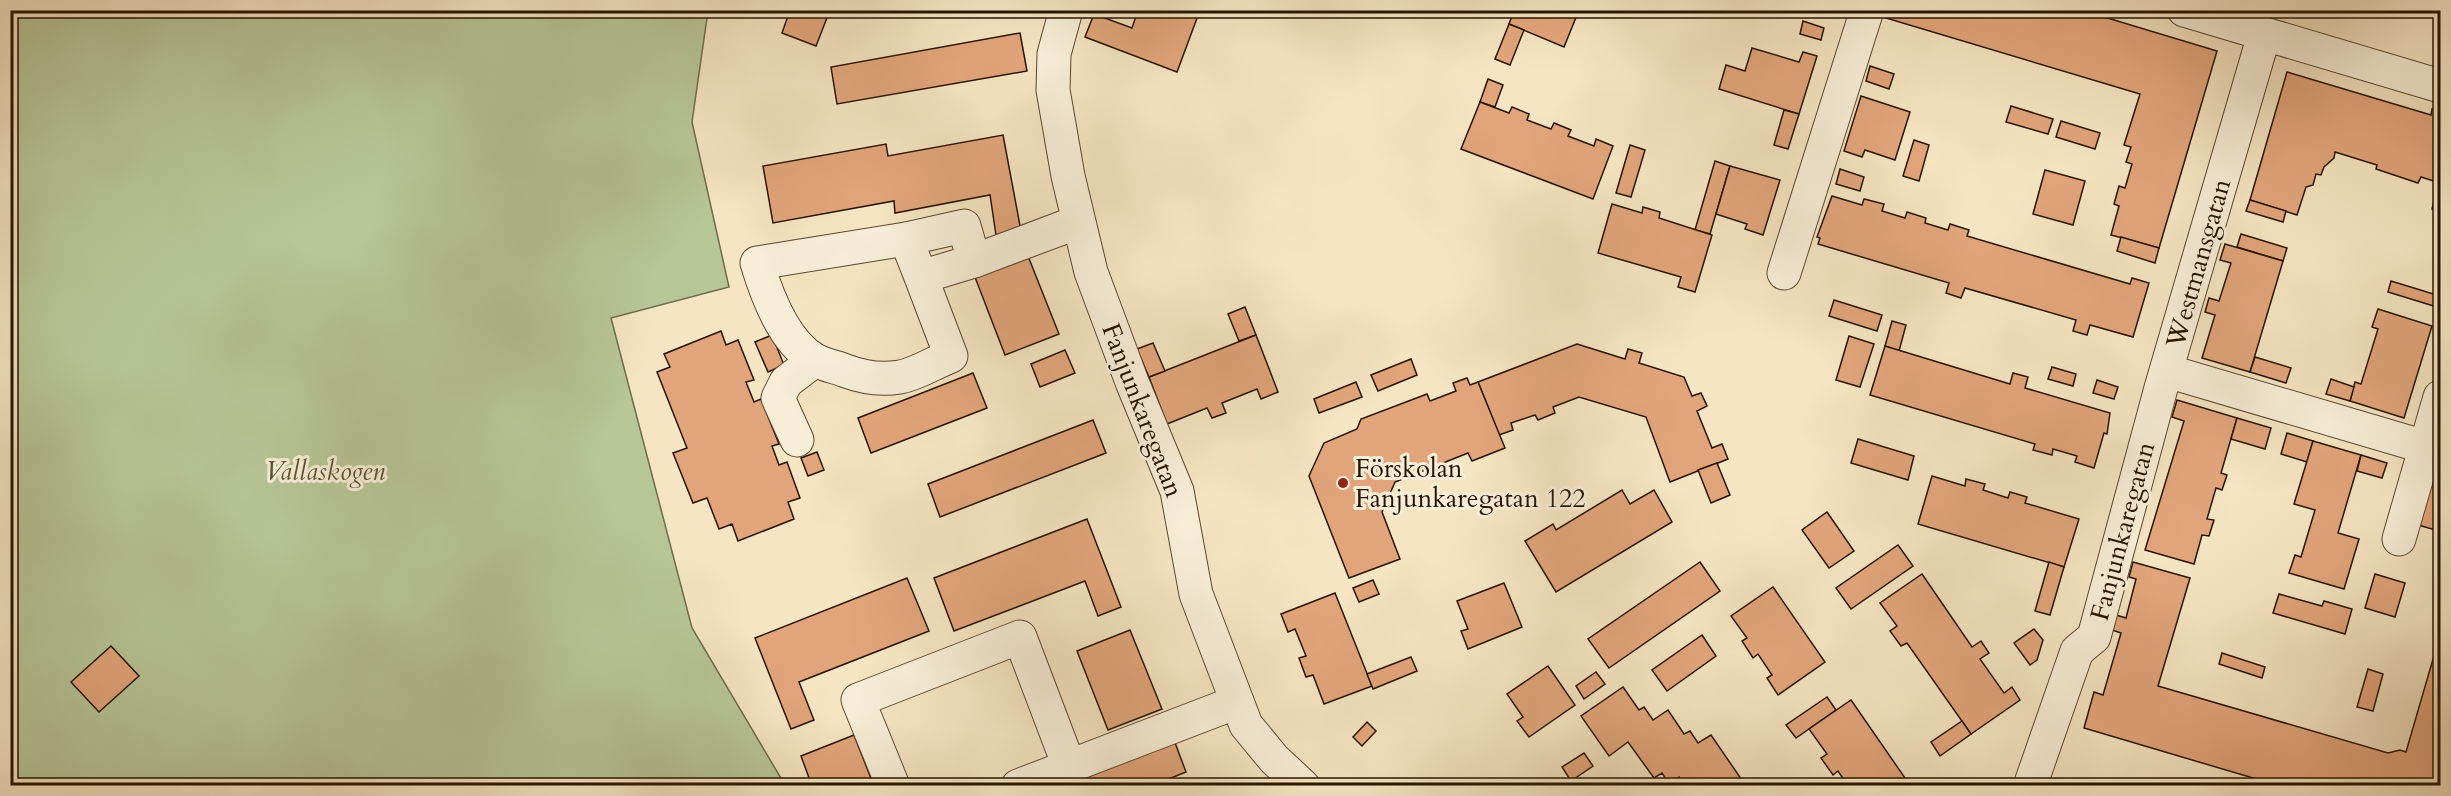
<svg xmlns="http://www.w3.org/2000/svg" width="2451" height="796" font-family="Cardo,serif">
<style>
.green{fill:#b7c697;stroke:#6e6c4c;stroke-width:1.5}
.building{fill:#e2a57b;stroke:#261300;stroke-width:1.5}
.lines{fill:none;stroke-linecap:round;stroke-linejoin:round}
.minor-casing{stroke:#5a4830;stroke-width:35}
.minor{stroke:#f8eed7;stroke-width:33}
.poi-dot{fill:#8f2418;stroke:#f8eed7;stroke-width:2}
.labels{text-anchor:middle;stroke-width:6;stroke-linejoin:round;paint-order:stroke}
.street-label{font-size:26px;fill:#261300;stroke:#f8eed7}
.poi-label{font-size:26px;fill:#261300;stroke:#f8eed7;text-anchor:start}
.park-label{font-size:26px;font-style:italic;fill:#595235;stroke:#f8eed7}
</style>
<rect width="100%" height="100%" fill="#f5e5c2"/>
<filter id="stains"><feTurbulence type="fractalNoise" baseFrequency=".00333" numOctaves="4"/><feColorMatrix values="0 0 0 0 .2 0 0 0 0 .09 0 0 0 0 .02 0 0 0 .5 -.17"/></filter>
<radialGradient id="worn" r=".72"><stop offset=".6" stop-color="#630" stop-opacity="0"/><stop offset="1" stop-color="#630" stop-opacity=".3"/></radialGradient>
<polygon class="green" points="10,11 708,11 692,122 729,287 611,318 692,628 785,785 11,785"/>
<g class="building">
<polygon points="790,10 830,10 816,46 782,33"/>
<polygon points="1138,10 1200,10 1177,72 1085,37 1094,14 1132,28"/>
<polygon points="1514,10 1579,10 1564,47 1509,24"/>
<polygon points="1888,10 2081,10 2217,51 2159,248 2111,235 2119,206 2114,204 2119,186 2125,188 2132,164 2126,162 2131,147 2124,145 2140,94 1886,18"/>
<polygon points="1803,21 1824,28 1821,40 1800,34"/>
<polygon points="1509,24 1524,30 1510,65 1495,59"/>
<polygon points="1020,33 1027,71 837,104 831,67"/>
<polygon points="1752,48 1799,62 1803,52 1817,56 1799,114 1719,89 1726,65 1745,71"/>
<polygon points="1870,66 1894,74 1889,89 1866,81"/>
<polygon points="2287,72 2431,115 2432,109 2440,111 2440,183 2421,177 2418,183 2376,169 2377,165 2335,152 2334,158 2324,167 2321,175 2316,174 2313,185 2306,187 2297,215 2250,200"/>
<polygon points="1488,79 1503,85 1495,107 1480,102"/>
<polygon points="1861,96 1910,112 1895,160 1865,150 1862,157 1844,151"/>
<polygon points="1480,102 1509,113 1512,107 1529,114 1527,120 1551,129 1554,123 1571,130 1568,136 1594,146 1596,139 1613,146 1593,199 1461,149"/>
<polygon points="2011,106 2053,119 2048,134 2006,122"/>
<polygon points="1784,110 1799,114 1788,149 1774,145"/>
<polygon points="2061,121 2100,133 2095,149 2056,137"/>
<polygon points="1003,135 1021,231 996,235 990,195 895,213 894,201 773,223 763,166 886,144 888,156"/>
<polygon points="1914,140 1929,145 1919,181 1903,176"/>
<polygon points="1630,145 1645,150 1631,197 1616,193"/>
<polygon points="1715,161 1730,166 1710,234 1695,230"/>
<polygon points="1730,166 1780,180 1763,235 1745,229 1747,224 1716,214"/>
<polygon points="1840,169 1864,177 1860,191 1836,184"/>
<polygon points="2045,170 2085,181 2073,225 2033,214"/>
<polygon points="1832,196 1862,205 1864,199 1884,204 1882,211 1905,218 1907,212 1926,218 1925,223 1948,230 1950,224 1969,230 1967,236 2130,284 2132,278 2149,283 2133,337 2090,325 2087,335 2073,331 2076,320 1965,288 1961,298 1946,293 1949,283 1818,244 1820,238 1817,237"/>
<polygon points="2435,197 2440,198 2440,212 2432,209"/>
<polygon points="2250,200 2286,211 2283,222 2246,211"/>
<polygon points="1612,204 1642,213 1643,207 1660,212 1659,218 1712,235 1695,292 1678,287 1681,277 1598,253"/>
<polygon points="2241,234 2287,248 2283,261 2237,247"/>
<polygon points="2121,237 2159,248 2155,263 2117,251"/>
<polygon points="2225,244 2283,261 2250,372 2202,358 2215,315 2205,312 2209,298 2219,301 2231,263 2220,260"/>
<polygon points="1026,251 1059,334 1005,355 973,272"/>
<polygon points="2391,281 2440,296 2437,307 2388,292"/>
<polygon points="1834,300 1882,315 1877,331 1829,316"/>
<polygon points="1245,307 1256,335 1239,341 1228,314"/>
<polygon points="2378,309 2432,326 2404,418 2350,401 2355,382 2361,384 2378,329 2372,327"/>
<polygon points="1892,321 1906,325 1899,351 1885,346"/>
<polygon points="721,331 726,345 738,340 754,380 746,382 754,402 761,399 779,444 772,446 779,465 787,462 800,498 788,502 794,519 738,541 732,524 719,529 707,498 693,503 673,453 687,448 657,372 670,367 664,354"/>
<polygon points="772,335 784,365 768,372 755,342"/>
<polygon points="1256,335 1278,392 1261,399 1257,389 1222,403 1226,413 1212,418 1207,408 1167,424 1149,377"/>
<polygon points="1849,336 1874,344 1860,387 1836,380"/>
<polygon points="1153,343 1165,371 1149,377 1137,349"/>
<polygon points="1577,344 1625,359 1628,349 1642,353 1639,363 1684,377 1692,396 1701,393 1707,406 1697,411 1712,448 1722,444 1728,459 1670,482 1646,417 1579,397 1553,407 1555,413 1538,420 1535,415 1511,423 1513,430 1499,435 1478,382"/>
<polygon points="1885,346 2010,384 2013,373 2028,377 2025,388 2110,413 2107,434 2104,433 2094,468 2075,462 2077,456 2053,449 2052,455 2033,450 2035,444 1870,395"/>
<polygon points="1065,350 1075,373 1040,387 1031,364"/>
<polygon points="2255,357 2291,368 2286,383 2250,372"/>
<polygon points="1411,359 1417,375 1378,391 1371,375"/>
<polygon points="2052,367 2076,374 2073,386 2048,379"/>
<polygon points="973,373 987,408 871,453 858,418"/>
<polygon points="1467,378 1470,385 1478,382 1505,448 1472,461 1468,453 1395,482 1382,512 1400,559 1349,578 1309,476 1324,443 1357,429 1361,419 1427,394 1430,401 1456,391 1453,383"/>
<polygon points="2331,379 2354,387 2350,401 2326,394"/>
<polygon points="2097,380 2118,387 2114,399 2093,393"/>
<polygon points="1356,382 1362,397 1319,413 1314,399"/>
<polygon points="2177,400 2237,418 2221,473 2227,475 2222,490 2216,488 2207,519 2214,520 2209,536 2202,535 2194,564 2145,550 2184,421 2172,417"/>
<polygon points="2237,418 2271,428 2265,449 2231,439"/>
<polygon points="1093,420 1106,453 940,517 928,484"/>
<polygon points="2287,433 2313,441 2307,462 2281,454"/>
<polygon points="1858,439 1914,456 1908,480 1851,463"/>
<polygon points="2313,441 2361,455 2338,533 2359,539 2344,589 2289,573 2295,555 2301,557 2315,510 2294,504"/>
<polygon points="2440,450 2440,541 2437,540 2439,531 2418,525"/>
<polygon points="817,452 824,470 808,476 801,458"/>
<polygon points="2361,455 2387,463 2382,478 2357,471"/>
<polygon points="1717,463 1730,495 1711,503 1698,470"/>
<polygon points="1932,476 1965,486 1966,479 1985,484 1983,490 2008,498 2010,492 2027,497 2025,503 2079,519 2064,567 1918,524"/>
<polygon points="1622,490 1630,504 1654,490 1672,522 1556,592 1525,541 1553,524 1556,530"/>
<polygon points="1827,512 1854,551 1829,568 1802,530"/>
<polygon points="1087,519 1121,607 1098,616 1085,581 954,631 934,578"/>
<polygon points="1898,545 1913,566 1851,609 1836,588"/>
<polygon points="1700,562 1720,591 1609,668 1588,639"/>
<polygon points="2049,562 2064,567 2050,615 2035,611"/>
<polygon points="2133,562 2190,578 2158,686 2388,753 2400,750 2406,752 2440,635 2440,786 2280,786 2084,728 2094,692 2103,695 2121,633 2112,630 2116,615 2126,618 2136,579 2129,577"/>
<polygon points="1922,574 1972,647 1981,641 1989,653 1980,659 2004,693 2012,687 2020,700 1971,734 1907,643 1901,646 1890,631 1897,626 1880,603"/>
<polygon points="2375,574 2405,583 2395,617 2365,608"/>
<polygon points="907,578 929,631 799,682 814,720 791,729 755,638"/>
<polygon points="1373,580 1379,594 1359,602 1353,588"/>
<polygon points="1504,583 1522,627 1468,649 1461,631 1468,629 1457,601"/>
<polygon points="1773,587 1825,662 1778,695 1767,678 1772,675 1758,654 1753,658 1742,641 1747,638 1731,616"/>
<polygon points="1335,593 1372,686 1324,704 1313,675 1306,677 1299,658 1306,656 1295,629 1288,632 1281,614"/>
<polygon points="2279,594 2322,606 2324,601 2352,609 2345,634 2273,613"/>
<polygon points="2034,629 2043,640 2037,660 2030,665 2014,643"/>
<polygon points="1130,630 1162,709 1108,730 1077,651"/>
<polygon points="1702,635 1716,656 1667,691 1652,670"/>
<polygon points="111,646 139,676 99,712 71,682"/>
<polygon points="2222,653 2265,667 2262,678 2219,664"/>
<polygon points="1411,657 1417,671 1373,689 1367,674"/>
<polygon points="1548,666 1575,705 1529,737 1517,721 1523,717 1507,694"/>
<polygon points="2368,669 2383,674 2373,711 2357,707"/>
<polygon points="1596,672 1605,684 1584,699 1576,686"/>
<polygon points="1623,687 1639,710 1644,707 1653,720 1668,710 1684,734 1690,731 1698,743 1711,735 1746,786 1685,786 1679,777 1669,784 1662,773 1654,778 1628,742 1609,756 1581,716"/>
<polygon points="1827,697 1836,710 1796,738 1786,725"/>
<polygon points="1851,700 1905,778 1895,786 1848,786 1838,771 1833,775 1821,758 1827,754 1809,729"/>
<polygon points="1962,721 1971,734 1940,756 1931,742"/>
<polygon points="1367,722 1376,731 1362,746 1353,737"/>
<polygon points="854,735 874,786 812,786 801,756"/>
<polygon points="1174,740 1186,772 1151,786 1057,786"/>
<polygon points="1584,753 1593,766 1571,781 1562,767"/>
<polygon points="1647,779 1652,786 1637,786"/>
</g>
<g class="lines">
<defs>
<g id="minor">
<polyline points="1066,10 1054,54 1053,90 1068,176 1091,272 1132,382 1177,491 1196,594 1246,725 1274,759 1303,786"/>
<polyline points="2184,10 2440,86"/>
<polyline points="906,239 964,226 974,261"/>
<polyline points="1784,273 1867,10"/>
<path d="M921,277L906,239L757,263C767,296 784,342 815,360C824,365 836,367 846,371C862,377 882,380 900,377C917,374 935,362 951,356L921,277L974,261L1078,222"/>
<polyline points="2167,371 2425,447"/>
<polyline points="797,440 778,398 786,382 815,360"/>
<polyline points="2399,539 2440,397"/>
<polyline points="893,786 858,700 1020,637 1069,766"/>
<polyline points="1018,786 1237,702"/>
<polyline points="2030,786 2077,651 2094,637 2161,388 2264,35"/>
</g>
</defs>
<use href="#minor" class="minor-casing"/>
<use href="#minor" class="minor"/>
</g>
<circle class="poi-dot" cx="1343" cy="483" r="6"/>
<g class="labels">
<g class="street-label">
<text transform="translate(2198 263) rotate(-74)" y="9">Westmansgatan</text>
<text transform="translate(1143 410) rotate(69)" y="9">Fanjunkaregatan</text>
<text transform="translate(2122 531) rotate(-75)" y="9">Fanjunkaregatan</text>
</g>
<g class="poi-label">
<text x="1355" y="477">Förskolan<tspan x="1355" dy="30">Fanjunkaregatan 122</tspan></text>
</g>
<g class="park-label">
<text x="325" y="480">Vallaskogen</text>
</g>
</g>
<rect width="2451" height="796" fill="none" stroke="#f5e5c2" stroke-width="36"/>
<rect x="12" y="12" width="2427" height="772" fill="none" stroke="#261300" stroke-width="3"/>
<rect x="18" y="18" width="2415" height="760" fill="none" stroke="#261300" stroke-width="1.5"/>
<rect width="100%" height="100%" filter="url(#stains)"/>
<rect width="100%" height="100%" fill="url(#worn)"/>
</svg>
